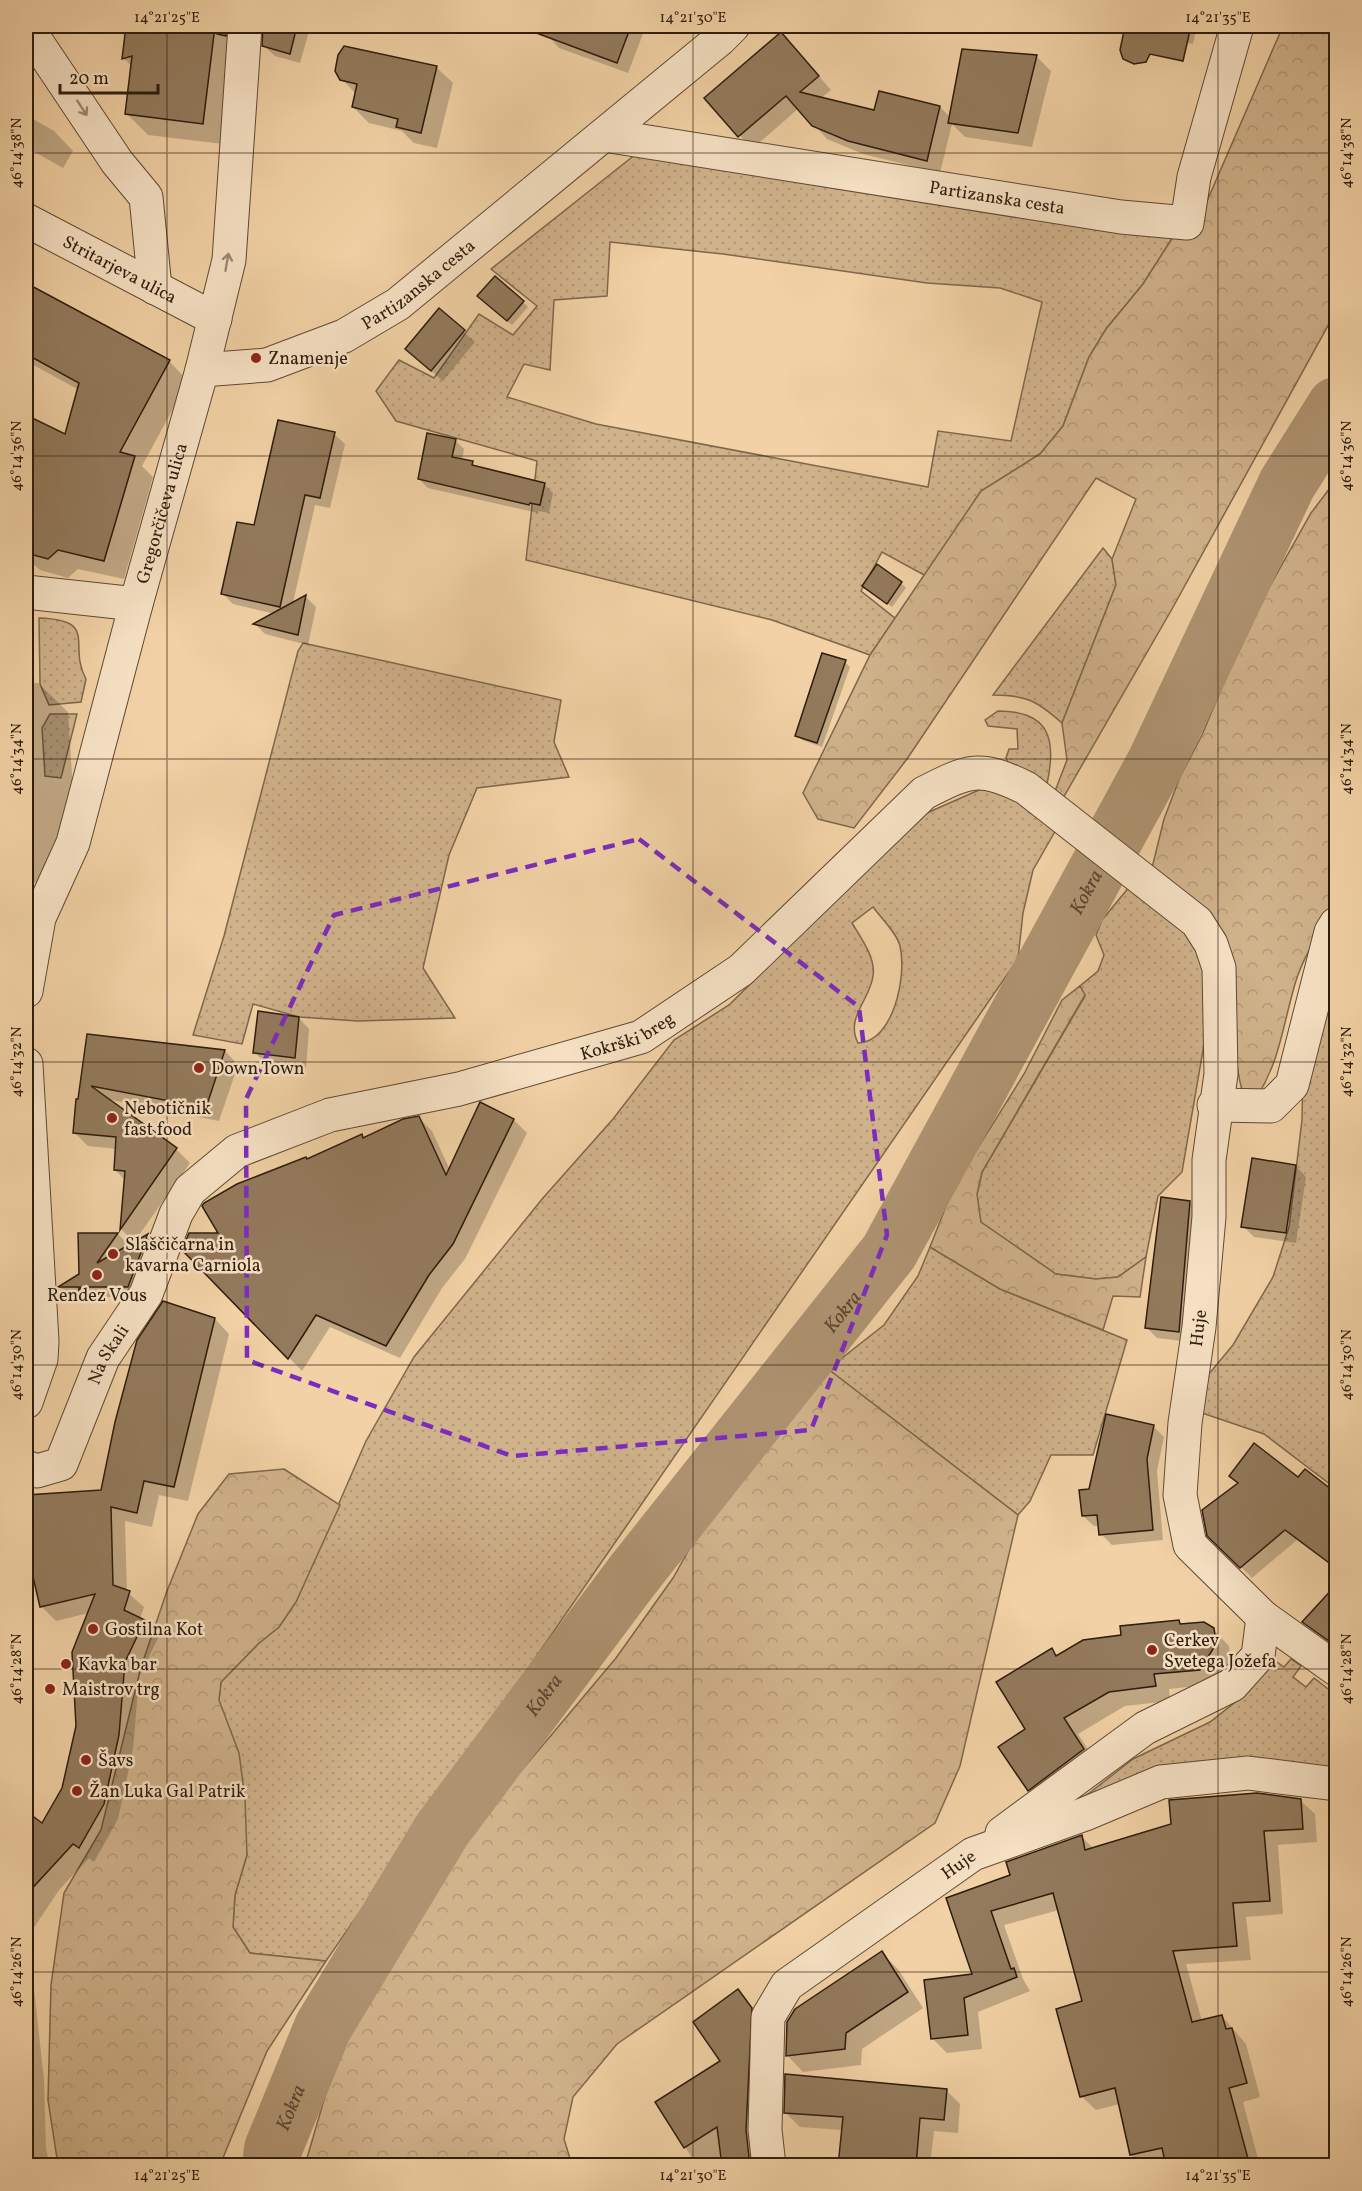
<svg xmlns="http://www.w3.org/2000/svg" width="1362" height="2191" font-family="Vollkorn,serif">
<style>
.grass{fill:url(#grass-dots);stroke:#7f674c;stroke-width:1.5;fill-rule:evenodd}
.forest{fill:url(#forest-crowns);stroke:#7f674c;stroke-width:1.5}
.shadow{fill:#0003}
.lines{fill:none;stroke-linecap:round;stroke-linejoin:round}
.river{stroke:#af9371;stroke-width:58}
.building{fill:#937a5c;stroke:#2e1c0d;stroke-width:1.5}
.minor-casing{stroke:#5f4933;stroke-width:35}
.minor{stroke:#f6e1c4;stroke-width:33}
.oneway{stroke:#9c8872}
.marked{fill:none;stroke:#7b2cbf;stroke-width:4.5;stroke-dasharray:12 8;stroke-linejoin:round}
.ticks{fill:none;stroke:#2e1c0d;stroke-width:1.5;stroke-opacity:0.45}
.poi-dot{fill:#8f2418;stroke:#f6e1c4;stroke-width:2}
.labels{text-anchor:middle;stroke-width:5;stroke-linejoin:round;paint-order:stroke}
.street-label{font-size:18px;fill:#2e1c0d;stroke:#f6e1c4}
.poi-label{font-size:18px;fill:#2e1c0d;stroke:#f6e1c4;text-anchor:start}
.water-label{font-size:20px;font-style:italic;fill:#5b4630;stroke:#f6e1c4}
.neatline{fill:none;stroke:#2e1c0d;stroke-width:2}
.ticks-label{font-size:15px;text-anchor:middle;fill:#2e1c0d}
</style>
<defs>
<pattern id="grass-dots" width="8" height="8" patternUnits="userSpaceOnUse" patternTransform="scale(1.5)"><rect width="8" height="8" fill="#d0b28b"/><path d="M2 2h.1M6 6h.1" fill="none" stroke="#b39877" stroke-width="1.8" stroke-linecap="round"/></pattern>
<pattern id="forest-crowns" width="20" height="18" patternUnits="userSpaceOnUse" patternTransform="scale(1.5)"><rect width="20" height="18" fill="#d0b28b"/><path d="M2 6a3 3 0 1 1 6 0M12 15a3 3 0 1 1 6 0" fill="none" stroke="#b39877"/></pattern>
</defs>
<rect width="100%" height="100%" fill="#f1d1a5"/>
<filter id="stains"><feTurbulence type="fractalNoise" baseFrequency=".00333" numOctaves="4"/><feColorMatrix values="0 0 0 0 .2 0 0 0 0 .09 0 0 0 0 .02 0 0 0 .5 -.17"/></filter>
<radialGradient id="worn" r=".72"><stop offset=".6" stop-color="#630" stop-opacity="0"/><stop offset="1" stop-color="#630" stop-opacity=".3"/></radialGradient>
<g class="grass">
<path d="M636,154L1173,237L1143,284L1106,329L1089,357L1063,426L1040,454L981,491L926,576L882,552L861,591L896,619L870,655L772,620L526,560L537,461L396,421L376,391L399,360L434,378L479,314L513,335L537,306L491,269ZM610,242L723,254L927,283L1000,288L1042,302L1011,441L938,431L928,487L596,424L507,397L524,364L550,370L554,300L607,296Z"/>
<path d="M1103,548L1112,559L1116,585L1062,723C1037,701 1027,695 993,695Z"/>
<path d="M39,618C100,620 67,645 86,679L81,702L49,705L40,684Z"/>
<polygon points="303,643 561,700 554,742 569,777 477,788 449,855 423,968 455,1018 358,1021 299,1017 253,1004 242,1044 193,1035 224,936 298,651"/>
<path d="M998,711C1049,711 1057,738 1047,784L1012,771L1006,758L1009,749H1018L1017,729L988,726L985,720Z"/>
<polygon points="50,714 77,714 61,778 45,776 42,728"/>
<path d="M988,786L1009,792L1057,828L1033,870L1023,913L1018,959L326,1961L250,1953L233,1927L235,1895L247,1855L219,1700L221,1682L258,1644L279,1627L296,1602L366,1441L414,1357L543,1198L613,1119L674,1040L729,1005L920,816ZM873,907C881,918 897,933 900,946C907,975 894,1042 858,1043C845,1018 870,1000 873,976C876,958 861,938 852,923Z"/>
<polygon points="1130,886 1167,914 1207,954 1212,998 1182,1172 1158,1196 1146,1257 1118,1277 1096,1279 1055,1274 980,1222 977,1194 982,1172 1085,996 1080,986 1098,971 1104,955 1096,935 1102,920"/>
<polygon points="1336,948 1336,1477 1331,1485 1264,1434 1199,1412 1208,1375 1233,1345 1273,1277 1289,1227 1302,1120 1303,1063"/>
<polygon points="930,1247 1000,1289 1127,1340 1093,1455 1051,1455 1030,1501 1018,1515 828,1369 884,1325 918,1276"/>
<polygon points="1291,1659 1301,1666 1293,1677 1306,1687 1314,1678 1336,1695 1336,1772 1246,1764 1024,1831 1088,1794 1133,1759 1210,1722 1248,1692 1274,1660 1284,1667"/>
</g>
<g class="forest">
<polygon points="1283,26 1336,26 1336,311 1172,609 1059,805 1052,799 1067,760 1062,723 1116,585 1112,559 1136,499 1096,478 907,759 854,828 818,819 803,793 870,655 981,491 1040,454 1063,426 1089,357 1106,329 1143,284 1173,237 1191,238"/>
<path d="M1336,480V906C1321,930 1303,956 1295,984C1283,1025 1280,1060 1257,1097L1243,1095C1231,1048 1231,1000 1230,952L1150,876L1164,819L1180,777L1202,735L1248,625L1311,513Z"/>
<polygon points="1080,986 1085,995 982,1172 977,1194 981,1222 1056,1274 1096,1279 1118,1277 1146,1257 1140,1297 1113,1296 1103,1330 1000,1289 930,1247 954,1186 1024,1074 1062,1000"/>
<polygon points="828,1369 1018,1515 960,1766 935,1823 617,2044 573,2097 564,2139 572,2165 305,2165 335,2062 374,1973 447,1859 616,1658 673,1578 729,1478 801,1391"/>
<polygon points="284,1469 340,1505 296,1602 279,1627 258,1644 221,1682 219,1700 239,1753 245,1798 247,1855 235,1895 233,1927 250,1953 326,1961 267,2051 220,2165 58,2165 48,2100 51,1985 64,1893 101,1830 141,1667 167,1591 198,1514 229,1474"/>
</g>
<g class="shadow">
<polygon points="128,26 238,26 223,144 148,135 127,114 133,67 123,58"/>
<polygon points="268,26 307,26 310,28 300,63 275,56 264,46"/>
<polygon points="553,26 646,26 628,73 559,48 549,37"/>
<polygon points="921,26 956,26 955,30"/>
<polygon points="1131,26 1197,26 1193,44 1140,34"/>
<polygon points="793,47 831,90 820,99 876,112 940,107 951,118 1036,56 1051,71 1032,147 965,137 952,124 940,173 863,154 827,139 799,108 752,149 706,98"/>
<polygon points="436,67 453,83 437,148 414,143 402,131 369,123 353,107 356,94 342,79"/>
<polygon points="26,115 54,131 73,151 63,168 26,147"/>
<polygon points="31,288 169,361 188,381 142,466 153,477 124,579 78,569 68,578 40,570 26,558 26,416 66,436 79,390 26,361 26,298"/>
<polygon points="484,301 523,302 528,307 512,325"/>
<polygon points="439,310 475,342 443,381 417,359"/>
<polygon points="334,434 345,444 330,508 315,505 293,603 306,597 316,607 308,645 265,634 255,624 275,614 233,604 222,593 255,527"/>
<polygon points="455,440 464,449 462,460 472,463 478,468 544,484 553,493 549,513 538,511 538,513 428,488 419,479"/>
<polygon points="901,583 906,588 892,607 864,586"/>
<polygon points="845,662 850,667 822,747 802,740 797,735"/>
<polygon points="26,683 38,683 68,712 78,867 42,869 43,882 26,883"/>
<polygon points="299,1018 309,1029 306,1068 266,1063 255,1053"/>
<polygon points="89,1035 225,1051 238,1065 219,1121 107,1099 176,1149 190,1163 134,1242 122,1230 125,1180 115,1170 117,1149 88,1146 75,1133"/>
<polygon points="481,1104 514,1120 527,1133 465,1259 442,1288 400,1358 330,1327 302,1371 184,1250 220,1234 307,1161 419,1118 432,1131 450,1170"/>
<polygon points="1296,1166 1306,1177 1296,1243 1254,1237 1243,1226"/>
<polygon points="1190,1202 1200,1213 1190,1342 1157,1338 1147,1328"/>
<polygon points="80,1234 118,1234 128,1244 125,1250 148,1236 158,1246 139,1297 92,1297 90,1299 88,1297 70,1297 60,1287 80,1275"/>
<polygon points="215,1319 229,1334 188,1501 159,1495 152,1527 125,1521 127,1592 144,1607 140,1619 159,1636 139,1677 133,1750 118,1819 94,1862 89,1858 59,1890 31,1932 31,1961 44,2080 46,2148 50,2166 26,2166 26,1827 33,1818 43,1825 63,1789 77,1726 89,1613 56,1621 41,1606 36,1581 26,1589 26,1497 103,1492"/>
<polygon points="1154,1427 1164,1437 1157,1471 1163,1540 1112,1545 1101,1534 1100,1526 1094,1526 1083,1516 1090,1491"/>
<polygon points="1299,1479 1326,1486 1336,1497 1333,1501 1336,1503 1336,1569 1297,1540 1252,1578 1209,1535"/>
<polygon points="1336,1587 1336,1648 1304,1622"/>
<polygon points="1178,1621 1183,1626 1214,1630 1229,1646 1230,1660 1215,1684 1169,1689 1170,1701 1125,1706 1078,1734 1098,1765 1044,1805 1029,1790 1027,1730 1051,1650 1058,1656"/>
<polygon points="1300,1800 1315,1814 1317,1842 1278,1845 1283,1914 1246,1917 1251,1960 1186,1964 1202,2021 1222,2016 1246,2044 1260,2097 1243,2102 1260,2166 1142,2166 1131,2155 1120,2104 1096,2110 1081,2096 1084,2003 1059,1910 1004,1925 1023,1979 1030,1991 978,2012 982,2049 947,2053 932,2038 975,1975 948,1899 1012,1876 1082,1837 1094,1849"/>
<polygon points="881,1953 898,1969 923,2008 862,2049 861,2065 803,2072 787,2055"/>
<polygon points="738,1991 764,2022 761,2166 697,2166 657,2102 722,2062"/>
<polygon points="946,2090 960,2104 958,2133 934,2131 930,2166 840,2166 843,2130 800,2127 786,2113"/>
</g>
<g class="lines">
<path class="river" id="s1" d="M271,2166L273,2149L323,2027L442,1830L632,1576L889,1252L1155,764L1287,484L1336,406"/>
</g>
<g class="building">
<polygon points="126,26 215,26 203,124 125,114 132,56 122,59"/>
<polygon points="218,26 226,26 226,36 217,34"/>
<polygon points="263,26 297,26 290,54 262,46"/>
<polygon points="524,26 631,26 617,63 523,28"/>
<polygon points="1125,26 1191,26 1183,61 1150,54 1146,62 1134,64 1123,59 1120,50"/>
<polygon points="781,32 819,76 800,92 874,110 879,91 940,106 927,161 848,141 812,126 786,96 738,137 704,98"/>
<polygon points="344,46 437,66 421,133 396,127 398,119 352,107 357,84 340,80 335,71 338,55"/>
<polygon points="962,49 1037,55 1018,133 948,123"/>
<polygon points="495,276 524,301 507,321 477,296"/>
<polygon points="26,283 170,360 120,452 135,456 104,561 58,550 48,559 26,553 26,415 65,434 79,383 26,354"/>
<polygon points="439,308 465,330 431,371 405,349"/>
<polygon points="278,420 335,432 320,498 305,495 280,607 221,594 237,522 254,525"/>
<polygon points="427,433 456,439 452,457 473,461 472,465 545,483 540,505 530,503 529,505 418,479"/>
<polygon points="877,564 902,582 887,604 862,586"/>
<polygon points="306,595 298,635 253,624"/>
<polygon points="822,653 846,660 817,743 795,736"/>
<polygon points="258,1011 299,1017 295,1058 253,1053"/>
<polygon points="87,1034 225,1050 206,1108 91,1086 177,1148 120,1230 125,1171 114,1170 116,1137 73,1133 76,1099 78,1099"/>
<polygon points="480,1102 514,1119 453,1244 429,1275 386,1346 316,1315 288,1359 182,1250 189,1233 218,1233 202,1206 204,1203 237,1184 306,1157 307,1159 362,1134 363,1138 403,1119 419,1116 446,1175"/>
<polygon points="1252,1158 1296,1165 1286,1233 1241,1227"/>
<polygon points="1161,1197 1190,1201 1179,1332 1145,1328"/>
<polygon points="78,1233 118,1233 97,1263 148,1234 128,1287 81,1287 79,1290 79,1287 58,1287 79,1274"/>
<polygon points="163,1301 215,1318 174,1487 144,1481 137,1513 111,1507 113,1585 130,1591 124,1610 145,1620 125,1662 119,1735 104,1804 79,1848 73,1844 26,1895 26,1811 42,1823 62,1788 76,1726 72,1652 95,1594 40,1607 31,1568 26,1569 26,1495 101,1490 115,1422 137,1340"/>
<polygon points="1106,1414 1154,1425 1147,1459 1153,1530 1099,1535 1097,1515 1082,1516 1079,1490 1089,1489"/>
<polygon points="1254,1443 1298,1477 1305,1469 1336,1493 1336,1568 1285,1530 1240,1568 1207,1536 1202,1510 1238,1483 1229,1476"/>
<polygon points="1336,1585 1336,1646 1302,1622"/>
<polygon points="1179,1620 1180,1624 1204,1622 1214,1628 1216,1644 1200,1670 1154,1674 1156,1686 1109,1692 1064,1718 1084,1749 1028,1791 998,1747 1025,1729 996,1682 1052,1648 1056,1656 1083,1640 1121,1635 1120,1626"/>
<polygon points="1257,1793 1301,1799 1303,1829 1264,1831 1270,1901 1233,1903 1237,1946 1173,1951 1192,2022 1222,2015 1226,2029 1232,2028 1247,2083 1229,2088 1250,2166 1166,2166 1162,2148 1130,2155 1115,2088 1080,2097 1056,2009 1082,2001 1053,1893 991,1911 1011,1969 1014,1968 1017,1977 964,1998 968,2035 931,2039 924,1980 972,1974 946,1898 1010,1875 1006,1862 1082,1835 1085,1850 1171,1824 1169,1800"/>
<polygon points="882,1951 908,1992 846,2033 845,2049 786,2056 787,2022 795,2009"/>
<polygon points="738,1989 752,2008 746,2130 750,2166 722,2166 717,2127 684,2148 655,2102 720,2061 693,2022"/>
<polygon points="785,2074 947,2089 944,2120 920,2118 916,2166 838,2166 843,2117 784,2113"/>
</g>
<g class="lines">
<defs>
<g id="minor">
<polyline points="26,26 117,162 146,197 155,288"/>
<path id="s2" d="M604,135L1121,217L1187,223L1194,177L1237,26"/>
<path id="s3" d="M26,220L215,319"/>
<path id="s4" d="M202,370L267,365L344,336L398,304L720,39L733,26"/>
<polyline points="26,592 136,604"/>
<path id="s5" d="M26,991L39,918L73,843L136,604L202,370L229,260L245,26"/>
<polyline points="26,1064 42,1341 41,1359 26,1402"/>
<polyline points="1214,1105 1271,1106 1292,1085 1331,932 1336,924"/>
<path id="s6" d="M26,1467L37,1471L61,1464L103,1358L146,1294L176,1214L190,1190L237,1151L330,1115L459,1089L641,1037L741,970L924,793C969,770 979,765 1026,788L1197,922L1211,944L1219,968L1221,1074L1209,1160V1217L1199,1327L1185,1423L1180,1495L1190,1545L1263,1617L1336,1669"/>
<polyline points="1002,1833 1145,1728 1232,1685 1258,1656 1263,1617"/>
<path id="s7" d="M769,2166L765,2130L768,2017L787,1985L973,1854L1085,1814L1161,1782L1248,1773L1336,1784"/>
</g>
</defs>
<use href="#minor" class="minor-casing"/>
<use href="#minor" class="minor"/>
</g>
<defs><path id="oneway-shaft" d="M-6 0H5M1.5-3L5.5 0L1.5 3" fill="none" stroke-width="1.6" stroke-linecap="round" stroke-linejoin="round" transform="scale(1.5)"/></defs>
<g class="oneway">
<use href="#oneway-shaft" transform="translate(82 108) rotate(57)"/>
<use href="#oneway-shaft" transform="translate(227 262) rotate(-80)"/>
</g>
<path class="marked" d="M639,839L859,1007L887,1235L811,1430L512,1456L247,1360L246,1099L334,915Z"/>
<path class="ticks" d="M167,26V2166M693,26V2166M1218,26V2166M26,153H1336M26,456H1336M26,759H1336M26,1062H1336M26,1365H1336M26,1669H1336M26,1972H1336"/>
<g class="poi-dot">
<circle cx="256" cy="358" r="6"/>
<circle cx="199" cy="1068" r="6"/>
<circle cx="112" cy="1118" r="6"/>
<circle cx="113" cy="1254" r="6"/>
<circle cx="97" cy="1275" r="6"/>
<circle cx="93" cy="1629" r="6"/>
<circle cx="1152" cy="1650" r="6"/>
<circle cx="66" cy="1664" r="6"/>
<circle cx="50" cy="1689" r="6"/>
<circle cx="86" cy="1760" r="6"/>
<circle cx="77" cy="1791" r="6"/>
</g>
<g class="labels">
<g class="street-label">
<text dy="6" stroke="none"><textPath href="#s2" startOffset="398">Partizanska cesta</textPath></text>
<text dy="6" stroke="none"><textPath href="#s3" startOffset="106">Stritarjeva ulica</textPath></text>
<text dy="6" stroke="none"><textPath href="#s4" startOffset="238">Partizanska cesta</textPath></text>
<text dy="6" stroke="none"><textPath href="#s5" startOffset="498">Gregorčičeva ulica</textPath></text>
<text dy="6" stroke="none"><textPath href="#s6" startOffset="810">Kokrški breg</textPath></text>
<text transform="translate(1198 1328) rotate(-83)" y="6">Huje</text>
<text dy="6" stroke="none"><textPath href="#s6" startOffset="156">Na Skali</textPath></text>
<text dy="6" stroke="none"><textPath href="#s7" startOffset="396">Huje</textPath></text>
</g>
<g class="poi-label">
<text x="268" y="364">Znamenje</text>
<text x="211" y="1074">Down Town</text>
<text x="124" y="1114">Nebotičnik<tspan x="124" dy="21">fast food</tspan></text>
<text x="125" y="1250">Slaščičarna in<tspan x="125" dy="21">kavarna Carniola</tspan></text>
<text x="97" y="1301" text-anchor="middle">Rendez Vous</text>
<text x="105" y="1635">Gostilna Kot</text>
<text x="1164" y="1646">Cerkev<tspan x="1164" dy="21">Svetega Jožefa</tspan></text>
<text x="78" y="1670">Kavka bar</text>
<text x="62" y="1695">Maistrov trg</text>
<text x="98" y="1766">Šavs</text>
<text x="89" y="1797">Žan Luka Gal Patrik</text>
</g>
<g class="water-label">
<text dy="7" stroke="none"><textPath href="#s1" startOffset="1520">Kokra</textPath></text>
<text dy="7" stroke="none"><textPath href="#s1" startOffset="1034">Kokra</textPath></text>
<text dy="7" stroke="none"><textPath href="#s1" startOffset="548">Kokra</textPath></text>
<text dy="7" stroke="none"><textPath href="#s1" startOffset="62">Kokra</textPath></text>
</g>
</g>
<rect width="1362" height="2191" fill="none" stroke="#f1d1a5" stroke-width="66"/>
<path d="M60 84v9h98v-9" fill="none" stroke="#2e1c0d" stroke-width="3"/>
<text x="69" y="84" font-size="18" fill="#2e1c0d" stroke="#f6e1c4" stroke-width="4.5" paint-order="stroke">20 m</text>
<rect x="33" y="33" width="1296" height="2125" class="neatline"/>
<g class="ticks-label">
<text x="167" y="22">14°21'25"E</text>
<text x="693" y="22">14°21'30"E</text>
<text x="1218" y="22">14°21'35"E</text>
<text transform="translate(16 153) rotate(-90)" y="5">46°14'38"N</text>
<text transform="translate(1346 153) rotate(-90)" y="5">46°14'38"N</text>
<text transform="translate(16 456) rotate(-90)" y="5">46°14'36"N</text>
<text transform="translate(1346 456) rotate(-90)" y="5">46°14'36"N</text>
<text transform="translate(16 759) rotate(-90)" y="5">46°14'34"N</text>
<text transform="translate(1346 759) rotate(-90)" y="5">46°14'34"N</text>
<text transform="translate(16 1062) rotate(-90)" y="5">46°14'32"N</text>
<text transform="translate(1346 1062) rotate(-90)" y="5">46°14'32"N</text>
<text transform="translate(16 1365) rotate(-90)" y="5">46°14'30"N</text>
<text transform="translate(1346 1365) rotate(-90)" y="5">46°14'30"N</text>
<text transform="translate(16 1669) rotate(-90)" y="5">46°14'28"N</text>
<text transform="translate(1346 1669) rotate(-90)" y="5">46°14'28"N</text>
<text transform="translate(16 1972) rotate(-90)" y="5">46°14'26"N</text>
<text transform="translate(1346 1972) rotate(-90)" y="5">46°14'26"N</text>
<text x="167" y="2180">14°21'25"E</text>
<text x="693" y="2180">14°21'30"E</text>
<text x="1218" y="2180">14°21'35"E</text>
</g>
<rect width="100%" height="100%" filter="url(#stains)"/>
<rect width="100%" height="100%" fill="url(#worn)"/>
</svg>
